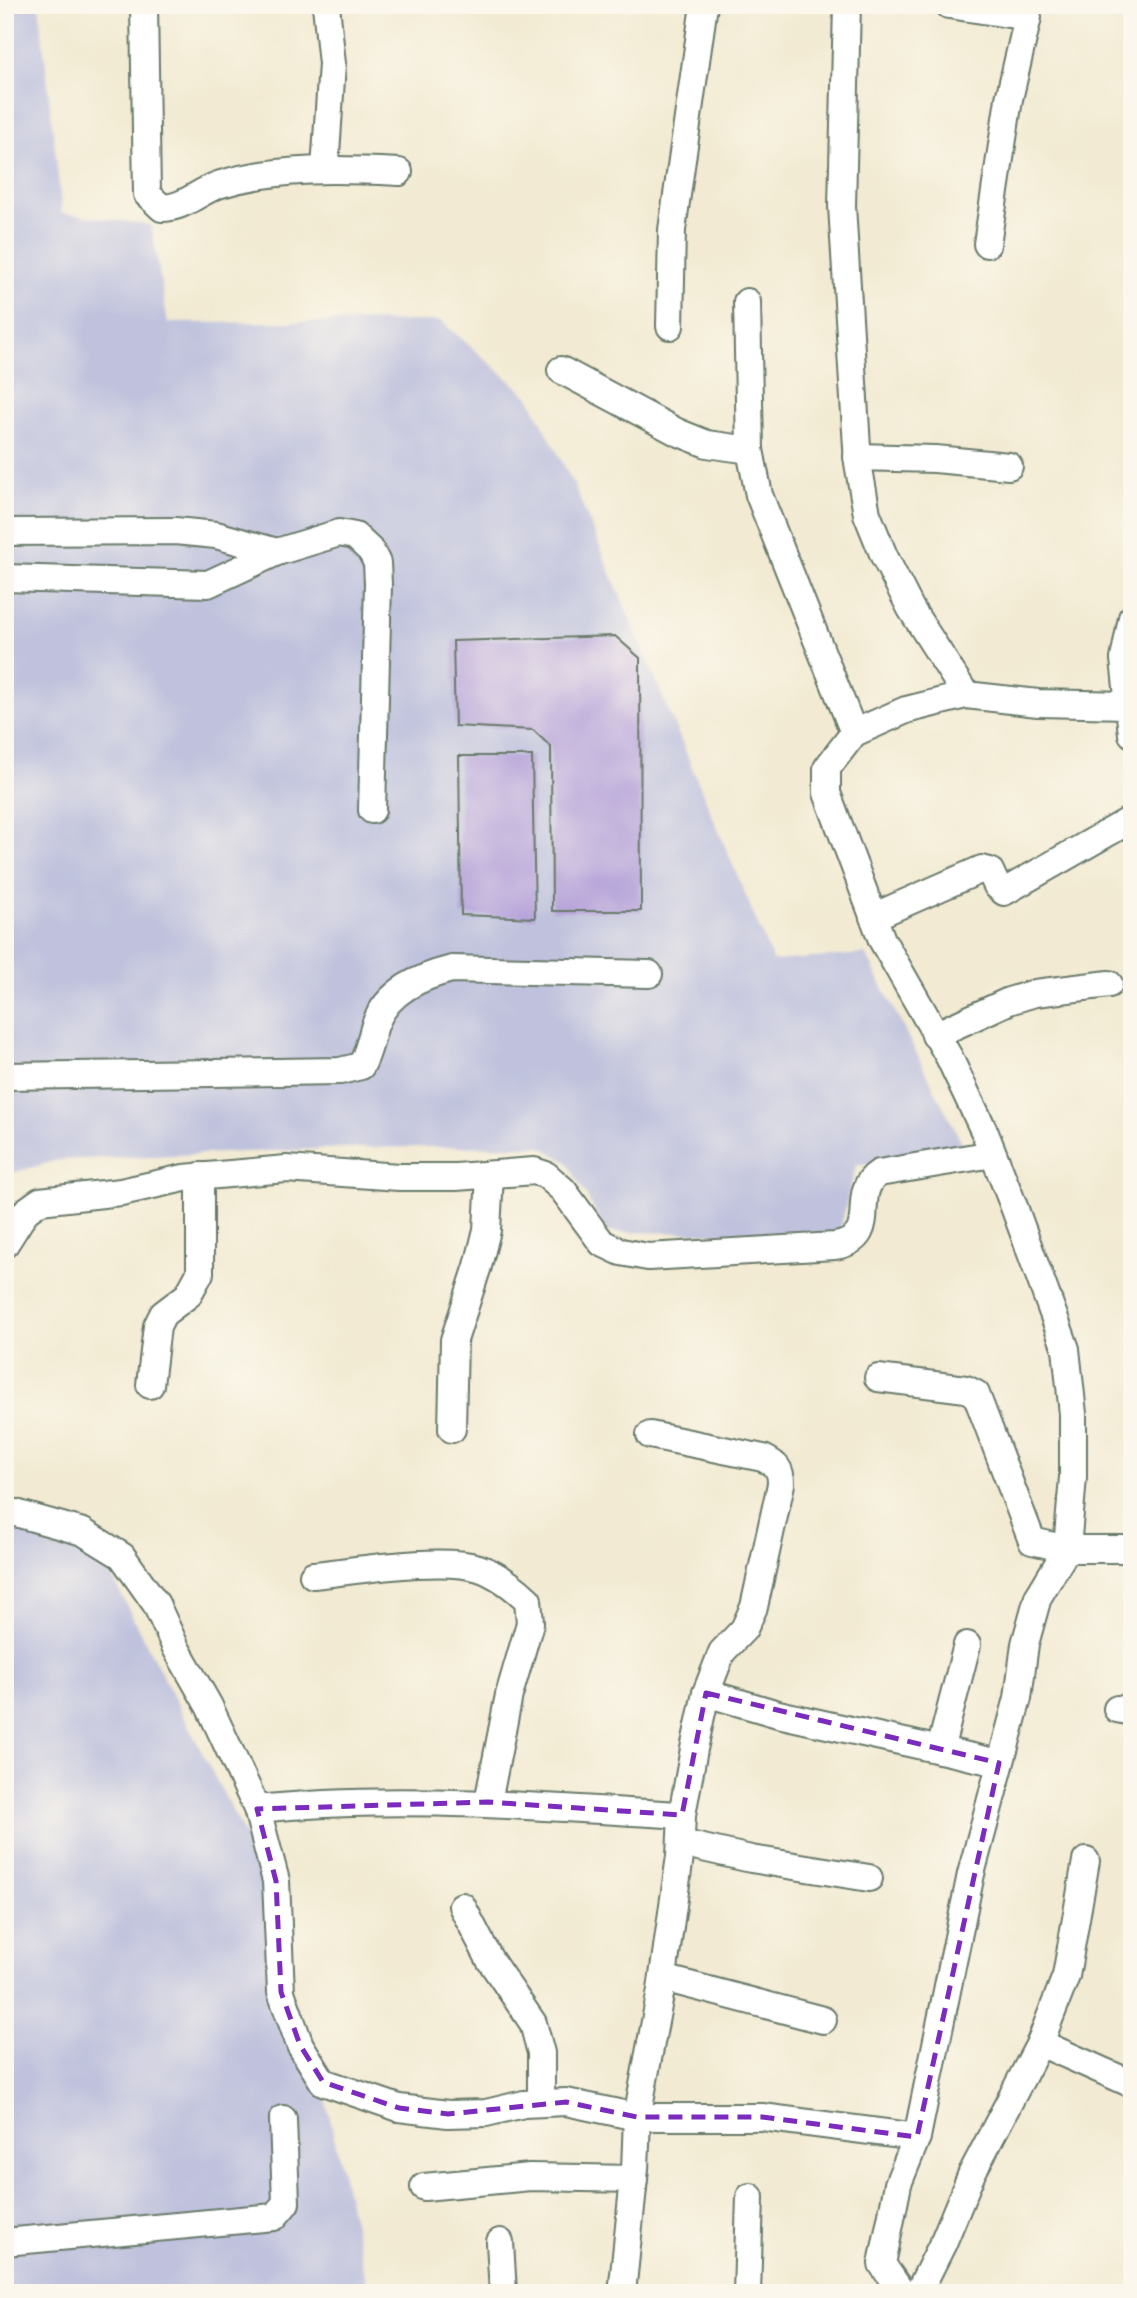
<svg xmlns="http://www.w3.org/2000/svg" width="1137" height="2298" font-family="'Gochi Hand',sans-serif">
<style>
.industrial{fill:#c0c2dd}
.building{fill:#b4a1d9}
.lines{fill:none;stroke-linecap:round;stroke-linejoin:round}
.minor-casing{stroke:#697a6b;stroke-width:30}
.minor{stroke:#fff;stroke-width:26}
.marked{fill:none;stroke:#7b2cbf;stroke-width:5;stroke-dasharray:14 9;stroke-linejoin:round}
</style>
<rect width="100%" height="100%" fill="#fbf7ec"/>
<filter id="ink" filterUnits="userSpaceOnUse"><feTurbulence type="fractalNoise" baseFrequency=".0143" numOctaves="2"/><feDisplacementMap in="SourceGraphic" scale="14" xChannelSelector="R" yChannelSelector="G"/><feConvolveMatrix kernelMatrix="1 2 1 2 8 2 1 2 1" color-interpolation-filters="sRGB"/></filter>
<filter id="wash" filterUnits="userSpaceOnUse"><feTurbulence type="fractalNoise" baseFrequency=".00686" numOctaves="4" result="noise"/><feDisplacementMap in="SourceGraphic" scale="28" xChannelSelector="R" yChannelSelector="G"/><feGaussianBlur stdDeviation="1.57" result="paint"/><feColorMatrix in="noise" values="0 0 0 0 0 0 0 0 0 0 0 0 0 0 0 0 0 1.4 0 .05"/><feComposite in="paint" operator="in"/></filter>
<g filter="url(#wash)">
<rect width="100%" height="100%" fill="#f2ead2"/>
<g class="industrial">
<polygon points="5,5 39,5 62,213 151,225 168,323 441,321 529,397 574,485 773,961 866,954 966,1151 856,1165 839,1234 607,1232 567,1162 540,1146 343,1148 58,1160 5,1175"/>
<polygon points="5,1524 55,1527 98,1550 261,1867 274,1940 323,2087 369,2293 5,2293"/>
</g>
<g id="blocks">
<g class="building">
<polygon points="615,636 640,658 641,911 552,911 551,747 533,730 455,726 453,641"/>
<polygon points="459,756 532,756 535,918 461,915"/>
</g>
</g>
</g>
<g filter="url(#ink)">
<use href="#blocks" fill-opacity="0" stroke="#697a6b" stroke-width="2"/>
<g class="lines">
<defs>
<g id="minor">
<path d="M144,5L147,194L162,208C185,208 200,190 221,184C279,167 340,169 399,172"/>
<polyline points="847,5 842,206 858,463 867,514 884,556 911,609 966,695"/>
<polyline points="949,5 1028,17 1009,99 987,244"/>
<polyline points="325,169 332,64 326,5"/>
<polyline points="747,302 750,450 759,495 854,733"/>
<polyline points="670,326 672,230 704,5"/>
<polyline points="561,370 677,432 707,444 750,450"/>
<polyline points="857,457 935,459 1009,466"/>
<polyline points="5,532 175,531 216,535 277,552"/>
<polyline points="5,578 208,584 277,552 339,533 355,536 371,551 377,563 378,584 372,810"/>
<polyline points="1132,618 1124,659 1132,734"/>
<polyline points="873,917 982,869 990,871 997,886 1004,892 1132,819"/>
<polyline points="935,1035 1009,1001 1035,993 1109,984"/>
<path d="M5,1076L340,1071L361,1066C369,1052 370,1040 375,1025C387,991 420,977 452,969L649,974"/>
<path d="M5,1244L26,1211L40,1201L121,1192L184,1178L286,1169L399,1177H456L534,1171L546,1175L563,1190L602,1243L621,1252L648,1257L835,1246C884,1238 847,1193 879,1173L993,1154"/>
<polyline points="878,1378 966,1389 976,1394 1032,1541 1067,1549 1132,1549"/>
<polyline points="150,1385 157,1326 163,1314 188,1295 200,1273 200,1176"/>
<polyline points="452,1429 454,1340 478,1266 487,1230 490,1175"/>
<polyline points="5,1510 83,1532 122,1556 156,1604 176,1648 209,1706 257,1809 276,1881 281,1992 300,2045 323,2082 399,2108 448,2114 486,2113 524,2104 566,2102 637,2117 762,2117 917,2137"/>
<path d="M313,1575C354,1571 442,1556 479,1568C497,1574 514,1587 528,1600L530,1623L509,1695L488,1802"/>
<polyline points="706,1693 778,1714 999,1763"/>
<polyline points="1117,1709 1132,1712"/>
<polyline points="940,1750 967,1645"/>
<path d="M257,1809C398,1794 540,1807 682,1815"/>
<polyline points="681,1843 751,1859 869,1878"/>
<polyline points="462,1906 490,1960 533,2023 541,2053 541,2103"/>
<polyline points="663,1978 823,2020"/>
<polyline points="1040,2043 1132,2084"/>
<polyline points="424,2187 530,2177 634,2179"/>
<polyline points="5,2242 274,2217 286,2203 283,2119"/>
<polyline points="500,2242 503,2293"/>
<path d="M622,2293L635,2169L637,2117L661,1990L680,1856L682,1815L694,1749L706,1693L722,1652L744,1629L754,1607L781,1484C781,1469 777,1465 763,1458L650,1435"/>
<polyline points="747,2293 750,2197"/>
<polyline points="902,2293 882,2264 898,2184 917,2137 971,1874 1018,1698 1025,1644 1038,1597 1067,1549 1073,1477 1073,1414 1066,1349 1013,1204 985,1133 949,1057 882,940 827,793 827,768 854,733 906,710 966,695 1038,703 1128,705"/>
<polyline points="918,2293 943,2243 972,2173 1040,2043 1066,1976 1086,1861"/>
</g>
</defs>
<use href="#minor" class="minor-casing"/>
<use href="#minor" class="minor"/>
</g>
</g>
<path class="marked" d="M706,1693L999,1763L917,2137L762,2117H637L566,2102L448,2114L399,2108L323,2082L300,2045L281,1992L276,1881L257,1809L488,1802L682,1815Z"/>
<rect width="1137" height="2298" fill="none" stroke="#fbf7ec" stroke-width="28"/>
</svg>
